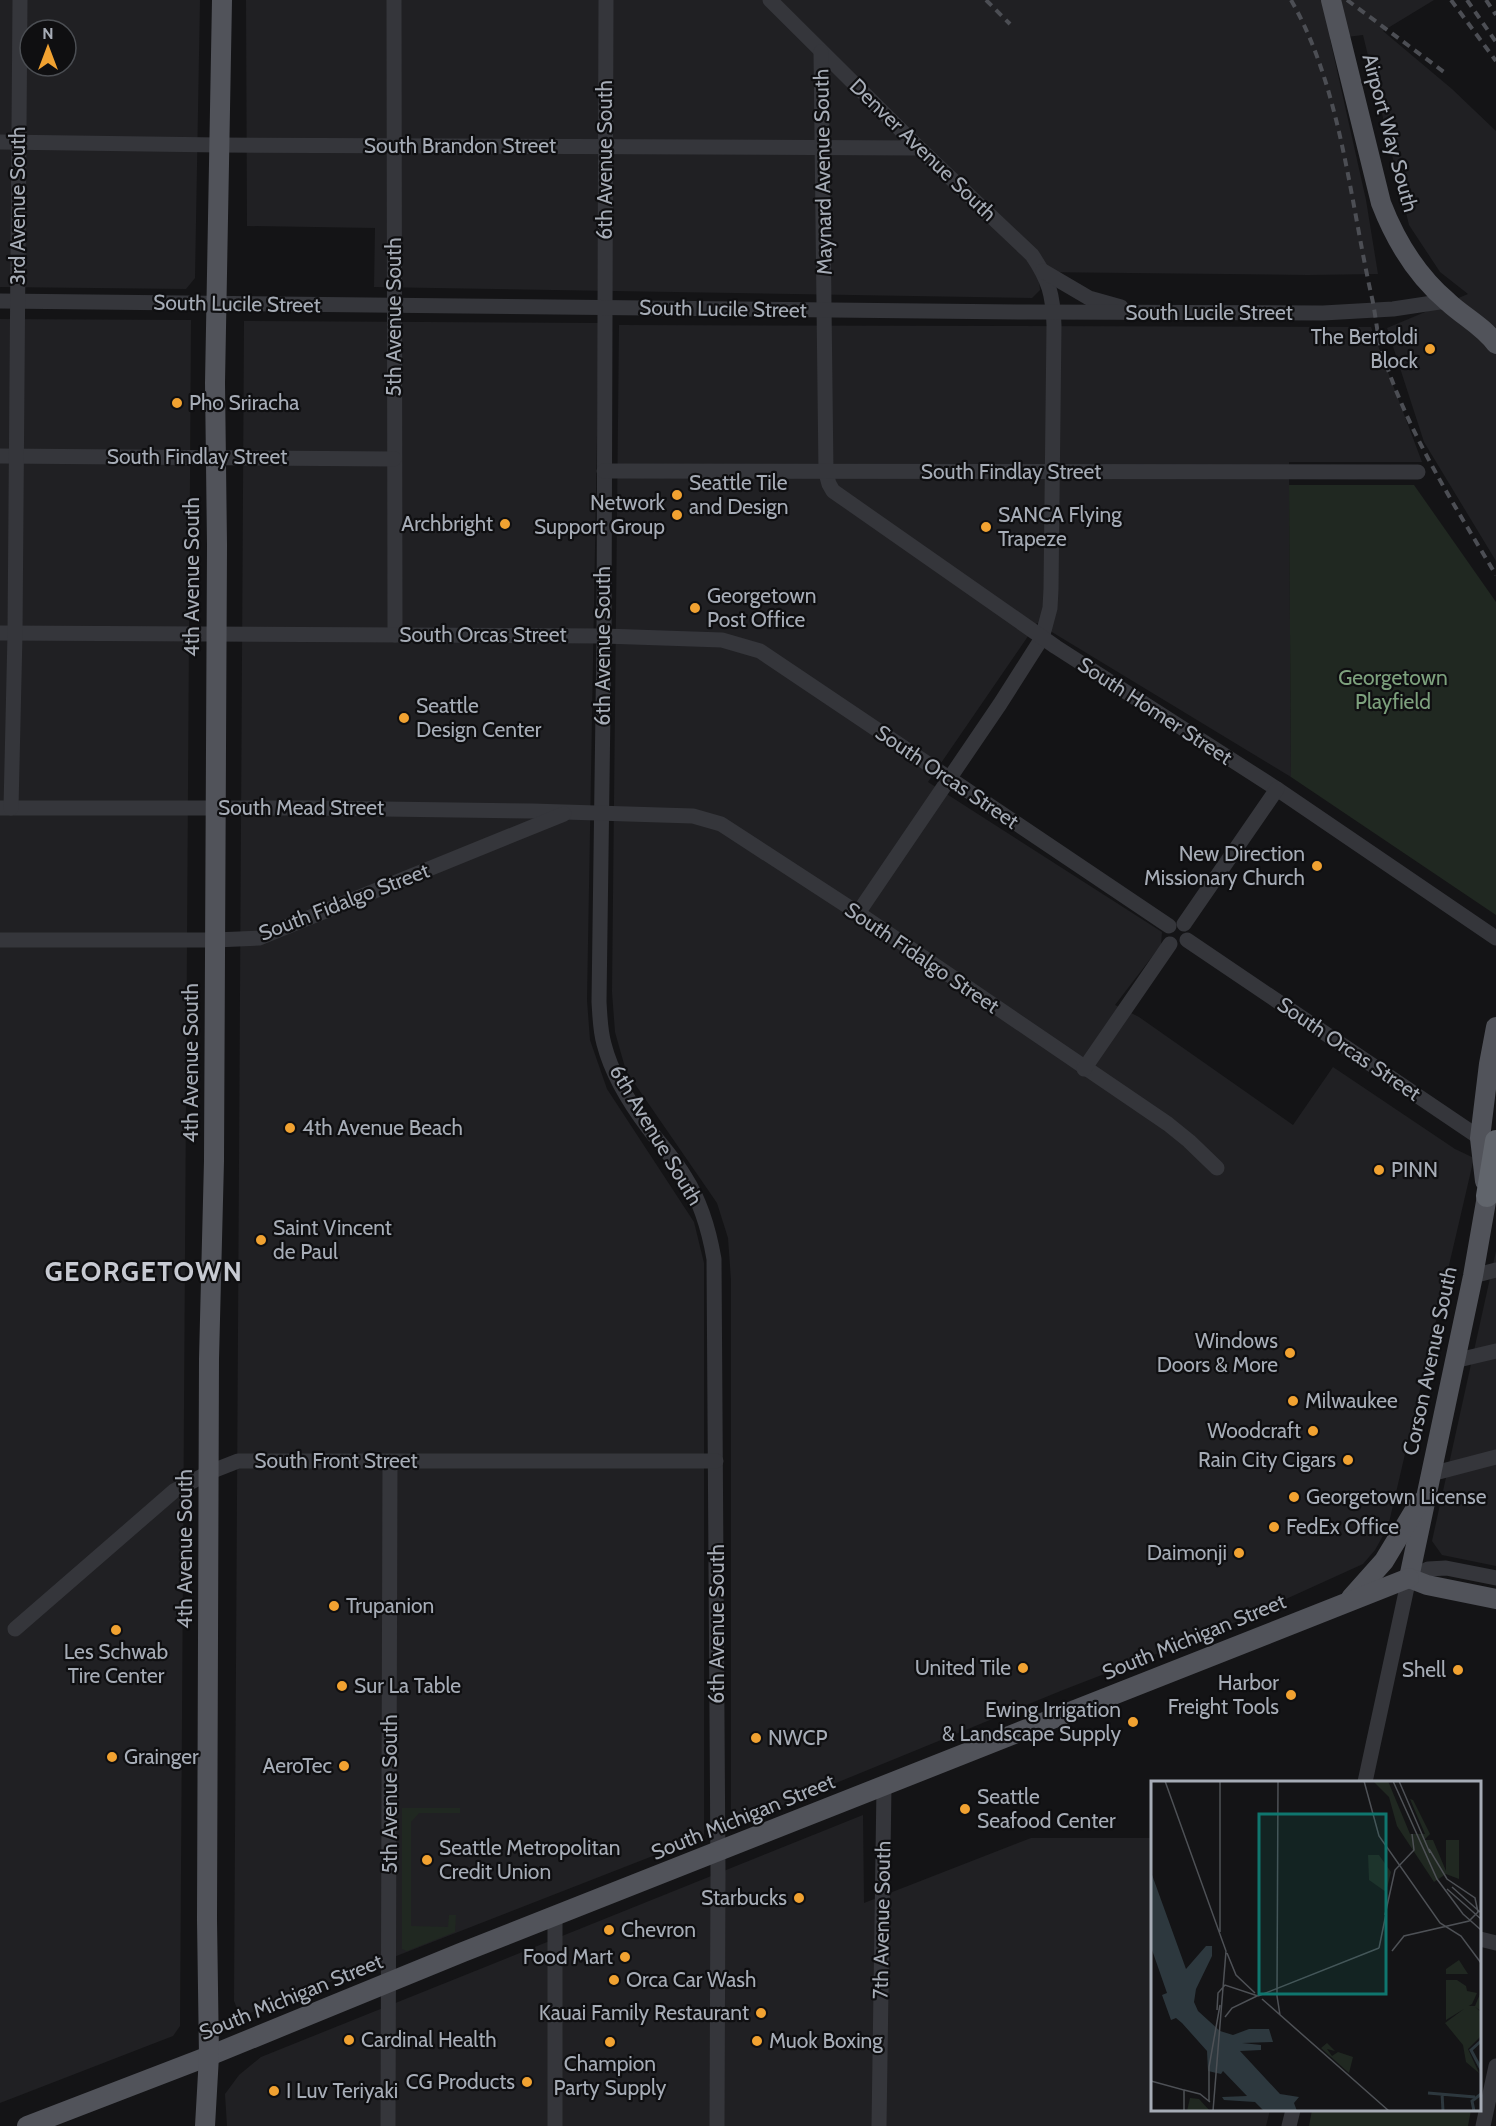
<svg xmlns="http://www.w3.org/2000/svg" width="1496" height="2126" font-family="Cabin,sans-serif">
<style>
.built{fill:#202023;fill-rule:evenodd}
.green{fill:#202821}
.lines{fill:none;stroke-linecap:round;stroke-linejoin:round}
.minor{stroke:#35363b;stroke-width:15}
.major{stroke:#51535a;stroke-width:20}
.highway{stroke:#61656c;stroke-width:22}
.rail{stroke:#4c4e54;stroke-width:4;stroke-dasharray:8 6;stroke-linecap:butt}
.poi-dot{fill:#f1a231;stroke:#0f0f11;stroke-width:2}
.labels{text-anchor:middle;stroke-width:4.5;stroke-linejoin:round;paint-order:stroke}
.street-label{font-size:21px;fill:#a6acb6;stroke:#0f0f11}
.poi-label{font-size:21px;fill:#a6acb6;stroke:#0f0f11;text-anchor:start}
.park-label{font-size:21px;fill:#7da17d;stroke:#0f0f11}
.district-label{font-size:27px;font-weight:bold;letter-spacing:1.5px;fill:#c7cad2;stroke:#0f0f11}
.inset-river{fill:none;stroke:#2d383e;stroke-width:3}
.inset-road{fill:none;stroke:#4e5156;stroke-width:1.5}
.view{fill:#0f766e;fill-opacity:0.15;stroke:#0f766e;stroke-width:3}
.inset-edge{fill:none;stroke:#a6acb6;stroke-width:3}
</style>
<rect width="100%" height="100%" fill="#141416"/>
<g class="built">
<path d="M0,0H200L195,278L186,289L0,287ZM30,30H66V66H30Z"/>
<polygon points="246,0 1434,0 1383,31 1452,89 1496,131 1496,561 1424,442 1387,328 1468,294 1440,272 1409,225 1363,35 1330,39 1366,200 1378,274 1308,275 1035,272 1039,280 1040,290 1032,298 374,287 375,228 247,226"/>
<polygon points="0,319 191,320 180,2026 173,2036 0,2103"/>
<polygon points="244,321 599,323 587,1000 590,1040 607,1089 694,1222 704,1263 704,1836 245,2015 237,2008 234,2001"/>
<polygon points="619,325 1371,327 1422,462 1289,462 1291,777 1037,623 928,782 1162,932 1161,945 1115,1005 1139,1017 1293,1125 1333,1067 1455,1149 1474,1158 1388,1527 1375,1550 1363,1564 1218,1630 1063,1690 731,1826 731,1280 728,1238 717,1203 626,1071 615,1032 612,992"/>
<polygon points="1496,1251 1496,1566 1442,1555 1432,1541"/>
<polygon points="863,1815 864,1903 1031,1838 1152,1838 1152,2110 1270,2110 1266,2126 227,2126 225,2094 239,2075 261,2057"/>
</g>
<g class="green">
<polygon points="1289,485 1414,485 1496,602 1496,915 1291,777"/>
<polygon points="402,1808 460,1808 460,1813 419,1813 411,1822 411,1926 448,1927 449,1915 456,1915 455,1932 407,1951 402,1949"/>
<polygon points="1312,2110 1471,2110 1468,2126 1309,2126"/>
</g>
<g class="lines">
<g class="minor">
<polyline points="394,0 395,635"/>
<path d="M606,0L604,636L599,1002C600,1016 600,1030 604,1044C612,1075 630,1104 649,1129C661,1145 675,1160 685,1177C701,1202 709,1230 714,1259L718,1873L717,2126"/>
<path d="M770,0L919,148L1032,255C1049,280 1053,295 1054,325L1051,589L1050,608L1042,638L1000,704L858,913"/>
<polyline points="821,52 826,473 829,484 833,491 1056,647 1277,789 1496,938"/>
<polyline points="0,142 220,145 919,148"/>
<polyline points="1043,271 1089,298 1121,307"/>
<polyline points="0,301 1027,312 1323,313 1393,309 1446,301"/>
<polyline points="0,456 394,459"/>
<polyline points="604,471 1418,472"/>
<polyline points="0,633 604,636 722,640 760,651 1169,926"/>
<polyline points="0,808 311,808 532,811 693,816 721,824 864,917 1168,1124 1189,1141 1217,1168"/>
<polyline points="11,808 15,634 20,0"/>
<polyline points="1184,924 1277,789"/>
<polyline points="0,940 215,940 259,938 564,814"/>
<polyline points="1187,940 1480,1138"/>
<polyline points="1084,1069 1170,944"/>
<polyline points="1473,1276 1496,1270"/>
<polyline points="1454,1361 1496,1351"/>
<polyline points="1431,1474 1496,1457"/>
<polyline points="15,1629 174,1491 210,1472 238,1461 716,1461"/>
<polyline points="1365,1782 1409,1578 1428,1569 1446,1568 1496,1578"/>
<polyline points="1480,1939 1496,1943"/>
<polyline points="388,2126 390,1462"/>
<polyline points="555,2126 555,1917"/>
<polyline points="879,2126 884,1786"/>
<polyline points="1289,2126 1293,2110"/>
<polyline points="1483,2126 1496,2066"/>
</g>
<g class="major">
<path d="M1331,0L1381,203C1396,242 1416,275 1448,302C1464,317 1483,326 1496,344"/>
<polyline points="1485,1181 1480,1138 1489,1064 1496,1027"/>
<polyline points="1409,1578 1473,1276 1487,1196 1493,1182"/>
<polyline points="1409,1578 1427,1585 1496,1599"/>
<polyline points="1351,1598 1384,1561 1419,1503"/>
<polyline points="27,2126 209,2056 463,1952 1409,1578"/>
<polyline points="205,2126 209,2056 207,1920 209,1359 214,1161 217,545 215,383 222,0"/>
</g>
<polyline class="highway" points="1487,1196 1496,1141"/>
<g class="rail">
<polyline points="986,0 1010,24"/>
<path d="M1291,0C1341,87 1350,201 1372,298C1376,316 1377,335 1382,352C1408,433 1453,503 1496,575"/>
<polyline points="1347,0 1444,72"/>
<polyline points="1451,0 1496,61"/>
<polyline points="1467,0 1496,42"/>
<polyline points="1486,0 1496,15"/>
</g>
</g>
<g class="poi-dot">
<circle cx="1430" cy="349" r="6"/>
<circle cx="177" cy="403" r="6"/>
<circle cx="677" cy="495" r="6"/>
<circle cx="677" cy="515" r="6"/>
<circle cx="505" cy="524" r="6"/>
<circle cx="986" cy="527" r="6"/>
<circle cx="695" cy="608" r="6"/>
<circle cx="404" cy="718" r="6"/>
<circle cx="1317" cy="866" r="6"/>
<circle cx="290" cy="1128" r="6"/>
<circle cx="1379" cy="1170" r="6"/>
<circle cx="261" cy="1240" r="6"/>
<circle cx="1290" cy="1353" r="6"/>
<circle cx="1293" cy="1401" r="6"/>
<circle cx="1313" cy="1431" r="6"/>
<circle cx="1348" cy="1460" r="6"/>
<circle cx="1294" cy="1497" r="6"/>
<circle cx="1274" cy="1527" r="6"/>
<circle cx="1239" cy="1553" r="6"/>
<circle cx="334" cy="1606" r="6"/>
<circle cx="116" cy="1630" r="6"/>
<circle cx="1023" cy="1668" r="6"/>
<circle cx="1458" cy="1670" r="6"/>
<circle cx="342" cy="1686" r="6"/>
<circle cx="1291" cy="1695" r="6"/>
<circle cx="1133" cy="1722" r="6"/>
<circle cx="756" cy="1738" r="6"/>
<circle cx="112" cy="1757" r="6"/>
<circle cx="344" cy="1766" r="6"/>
<circle cx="965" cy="1809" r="6"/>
<circle cx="427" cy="1860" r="6"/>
<circle cx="799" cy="1898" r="6"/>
<circle cx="609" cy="1930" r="6"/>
<circle cx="625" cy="1957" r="6"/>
<circle cx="614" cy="1980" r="6"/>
<circle cx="761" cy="2013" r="6"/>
<circle cx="349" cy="2040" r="6"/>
<circle cx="757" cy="2041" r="6"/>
<circle cx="610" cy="2042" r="6"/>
<circle cx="527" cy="2082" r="6"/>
<circle cx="274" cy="2091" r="6"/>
</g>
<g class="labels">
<g class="street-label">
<text transform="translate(1390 133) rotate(75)" y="7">Airport Way South</text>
<text x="460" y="153">South Brandon Street</text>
<text transform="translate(923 150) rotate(44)" y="7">Denver Avenue South</text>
<text transform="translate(605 160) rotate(-90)" y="7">6th Avenue South</text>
<text transform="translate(823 172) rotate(-91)" y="7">Maynard Avenue South</text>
<text transform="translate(18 206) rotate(-90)" y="7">3rd Avenue South</text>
<text transform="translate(237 304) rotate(1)" y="7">South Lucile Street</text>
<text transform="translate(723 309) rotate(1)" y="7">South Lucile Street</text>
<text x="1209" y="320">South Lucile Street</text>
<text transform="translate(394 317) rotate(-90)" y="7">5th Avenue South</text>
<text x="197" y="464">South Findlay Street</text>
<text x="1011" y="479">South Findlay Street</text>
<text transform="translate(192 577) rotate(-90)" y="7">4th Avenue South</text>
<text x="483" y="642">South Orcas Street</text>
<text transform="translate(603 646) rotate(-90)" y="7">6th Avenue South</text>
<text transform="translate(1155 711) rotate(33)" y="7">South Homer Street</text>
<text transform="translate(947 777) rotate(34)" y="7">South Orcas Street</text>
<text x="301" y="815">South Mead Street</text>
<text transform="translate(344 902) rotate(-21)" y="7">South Fidalgo Street</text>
<text transform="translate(922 958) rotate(34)" y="7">South Fidalgo Street</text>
<text transform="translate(1349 1049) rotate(34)" y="7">South Orcas Street</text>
<text transform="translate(191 1063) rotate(-90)" y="7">4th Avenue South</text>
<text transform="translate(656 1135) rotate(59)" y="7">6th Avenue South</text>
<text transform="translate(1430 1361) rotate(-78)" y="7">Corson Avenue South</text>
<text x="336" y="1468">South Front Street</text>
<text transform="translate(185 1549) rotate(-90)" y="7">4th Avenue South</text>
<text transform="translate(717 1624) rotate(-90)" y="7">6th Avenue South</text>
<text transform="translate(1194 1637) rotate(-22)" y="7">South Michigan Street</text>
<text transform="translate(390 1794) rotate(-90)" y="7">5th Avenue South</text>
<text transform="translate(743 1817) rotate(-22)" y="7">South Michigan Street</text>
<text transform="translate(882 1920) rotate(-89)" y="7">7th Avenue South</text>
<text transform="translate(291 1997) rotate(-22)" y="7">South Michigan Street</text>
</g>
<g class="poi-label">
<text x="1418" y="344" text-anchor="end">The Bertoldi<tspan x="1418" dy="24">Block</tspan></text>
<text x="189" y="410">Pho Sriracha</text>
<text x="689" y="490">Seattle Tile<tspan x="689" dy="24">and Design</tspan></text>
<text x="665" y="510" text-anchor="end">Network<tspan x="665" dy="24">Support Group</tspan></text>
<text x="998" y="522">SANCA Flying<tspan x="998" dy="24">Trapeze</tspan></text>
<text x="493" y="531" text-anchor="end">Archbright</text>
<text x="707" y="603">Georgetown<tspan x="707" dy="24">Post Office</tspan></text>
<text x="416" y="713">Seattle<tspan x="416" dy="24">Design Center</tspan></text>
<text x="1305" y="861" text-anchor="end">New Direction<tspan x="1305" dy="24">Missionary Church</tspan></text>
<text x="302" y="1135">4th Avenue Beach</text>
<text x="1391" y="1177">PINN</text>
<text x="273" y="1235">Saint Vincent<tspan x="273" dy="24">de Paul</tspan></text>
<text x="1278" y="1348" text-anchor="end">Windows<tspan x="1278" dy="24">Doors &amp; More</tspan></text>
<text x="1305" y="1408">Milwaukee</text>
<text x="1301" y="1438" text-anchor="end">Woodcraft</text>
<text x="1336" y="1467" text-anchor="end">Rain City Cigars</text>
<text x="1306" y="1504">Georgetown License</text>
<text x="1286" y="1534">FedEx Office</text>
<text x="1227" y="1560" text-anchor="end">Daimonji</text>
<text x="346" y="1613">Trupanion</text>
<text x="116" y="1659" text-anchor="middle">Les Schwab<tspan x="116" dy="24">Tire Center</tspan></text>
<text x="1011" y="1675" text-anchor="end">United Tile</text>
<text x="1446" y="1677" text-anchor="end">Shell</text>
<text x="1279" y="1690" text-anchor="end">Harbor<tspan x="1279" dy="24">Freight Tools</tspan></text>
<text x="354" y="1693">Sur La Table</text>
<text x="1121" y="1717" text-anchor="end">Ewing Irrigation<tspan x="1121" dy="24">&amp; Landscape Supply</tspan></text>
<text x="768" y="1745">NWCP</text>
<text x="124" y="1764">Grainger</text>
<text x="332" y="1773" text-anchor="end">AeroTec</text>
<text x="977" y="1804">Seattle<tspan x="977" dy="24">Seafood Center</tspan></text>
<text x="439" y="1855">Seattle Metropolitan<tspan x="439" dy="24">Credit Union</tspan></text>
<text x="787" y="1905" text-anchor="end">Starbucks</text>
<text x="621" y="1937">Chevron</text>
<text x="613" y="1964" text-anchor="end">Food Mart</text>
<text x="626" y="1987">Orca Car Wash</text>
<text x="749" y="2020" text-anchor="end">Kauai Family Restaurant</text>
<text x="361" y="2047">Cardinal Health</text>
<text x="769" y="2048">Muok Boxing</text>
<text x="610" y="2071" text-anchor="middle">Champion<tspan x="610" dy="24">Party Supply</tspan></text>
<text x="515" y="2089" text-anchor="end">CG Products</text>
<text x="286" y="2098">I Luv Teriyaki</text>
</g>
<g class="park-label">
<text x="1393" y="685">Georgetown<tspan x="1393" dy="24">Playfield</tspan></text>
</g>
<g class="district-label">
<text x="144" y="1281">GEORGETOWN</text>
</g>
</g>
<g transform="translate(1151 1781)">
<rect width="330" height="330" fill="#141416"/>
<path d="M222,0H237L259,53H274L259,18L262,19L279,53L273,59H282L295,90V59H308V98L295,93L283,101L246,45L238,16ZM217,74H228L240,91L235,111L218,99ZM308,179L317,193H295V188ZM295,199H306L315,205L316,210L326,212L321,223L295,239ZM329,213L330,230L324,226L330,231V255L317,268L328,292L315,281L312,264L294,242L317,225H324ZM176,262L184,270L176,268L181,275L187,271L202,276L198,292L170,267ZM39,317L48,318L59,330H36Z" fill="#202821"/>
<path d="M0,91L35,188L55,165H61V175L45,208L43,221L47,230L69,250L82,254L98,248H118L122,261L91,262L110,264V269L89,270L129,313L148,316L143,322L146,330H113L104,321L73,319L71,316L96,315L72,290L70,293L57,290L56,270L31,242L25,237L20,239L11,214L16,212L0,166Z" fill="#2d383e"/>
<path class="inset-river" d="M330,260L320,269L330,288M277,312L324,316M291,312L292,330M323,330L321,320L330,313"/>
<path class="inset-road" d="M14,0L75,170L62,330M127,0L126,215L129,234M213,0L228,55L289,142L310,155L330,182M242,0L286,98L312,133L330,149M248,0L279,72M301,106L329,131M296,108L330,138M234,134L244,89L263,69L261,53M69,151V0M228,167L235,133M241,170L253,155L318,140L327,131L324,117L296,98L278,68M76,172L85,194L104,212M107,215L228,167M111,218L238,330M66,229L67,212L74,204L107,215M74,236L81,227L106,215M0,300L33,309V330M33,309L49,313L59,321M58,320V286L69,224"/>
<path class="view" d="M108,33H235V213H108Z"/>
<rect width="330" height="330" class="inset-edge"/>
</g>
<g transform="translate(48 48)"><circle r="28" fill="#0f0f11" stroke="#4b4e53" stroke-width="1.5"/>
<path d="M0-4.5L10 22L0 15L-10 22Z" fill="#f1a231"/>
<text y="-9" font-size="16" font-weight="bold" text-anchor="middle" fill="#a6acb6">N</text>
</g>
</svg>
